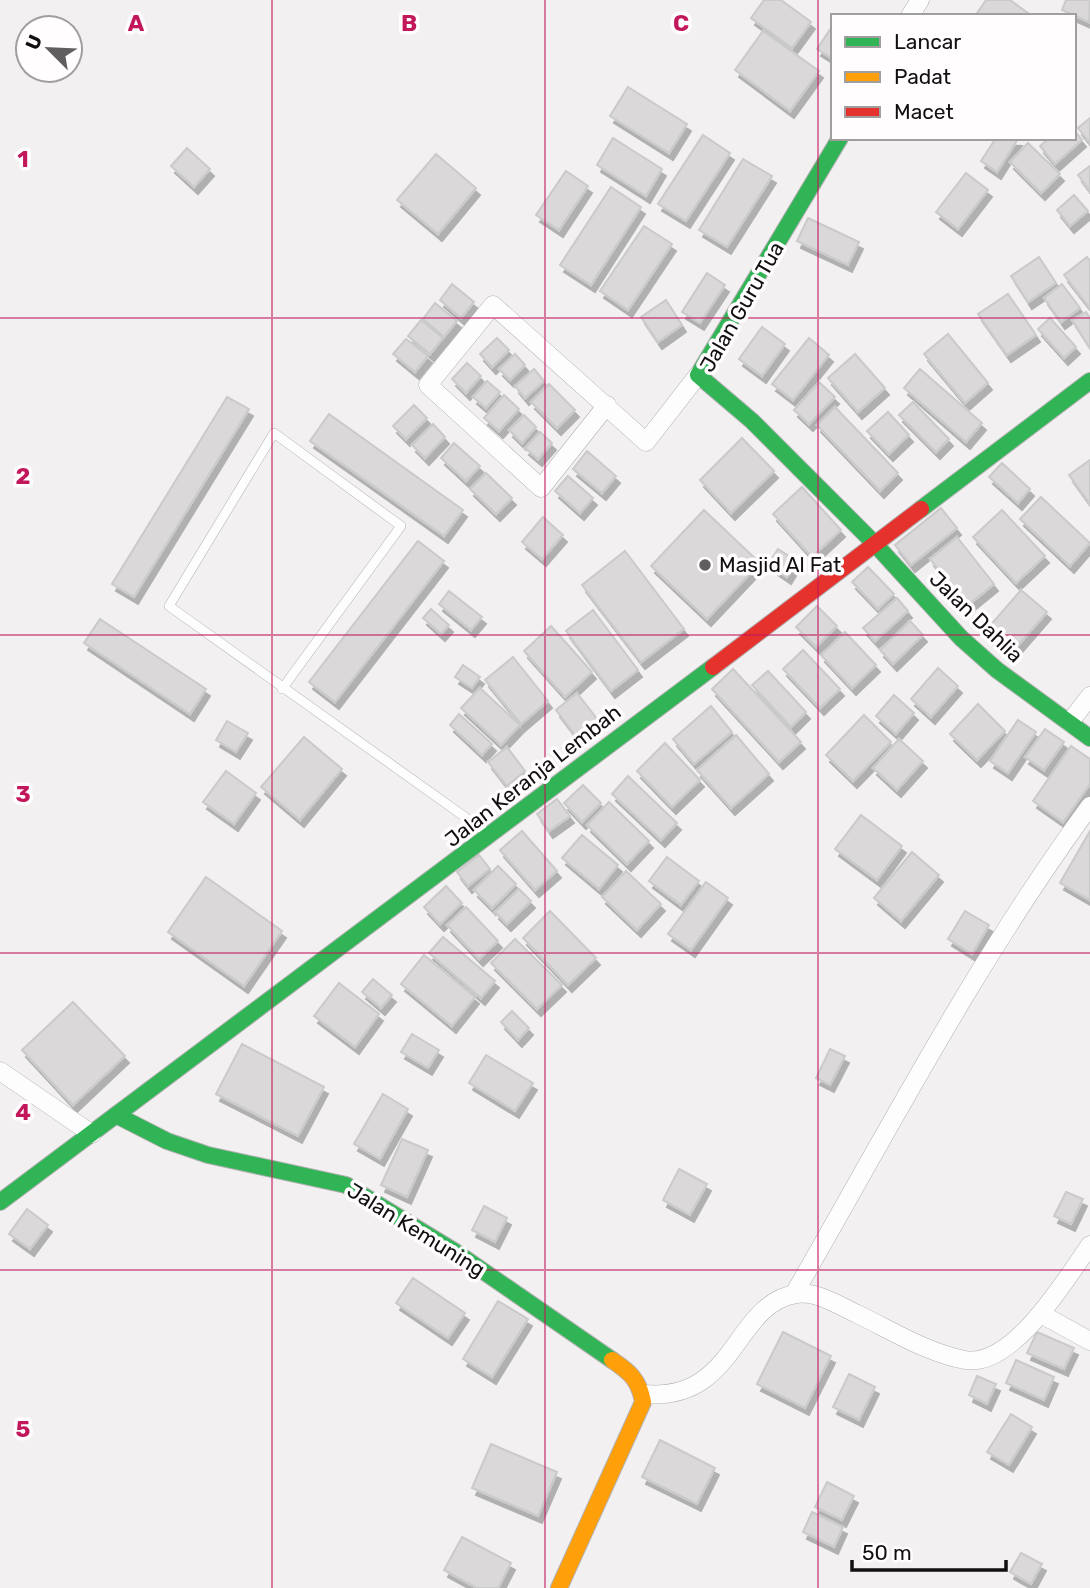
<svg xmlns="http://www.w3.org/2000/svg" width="1090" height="1588" font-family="Rubik,sans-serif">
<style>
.building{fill:#dad8d9;stroke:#cbcaca;stroke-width:2;filter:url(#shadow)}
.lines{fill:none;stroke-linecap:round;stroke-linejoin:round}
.lane-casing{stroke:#b2b0b1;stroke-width:10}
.street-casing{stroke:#b2b0b1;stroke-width:19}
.fast-casing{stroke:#b2b0b1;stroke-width:18}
.slow-casing{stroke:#b2b0b1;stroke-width:18}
.jam-casing{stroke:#b2b0b1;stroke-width:18}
.lane{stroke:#fdfdfd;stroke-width:9}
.street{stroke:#fdfdfd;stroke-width:18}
.fast{stroke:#30b455;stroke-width:16}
.slow{stroke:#ff9f0a;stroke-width:16}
.jam{stroke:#e5322d;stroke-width:16}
.grid{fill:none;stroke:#c2185b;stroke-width:2;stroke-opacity:0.55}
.poi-dot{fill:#605e5f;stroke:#fffdfe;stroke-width:2.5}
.labels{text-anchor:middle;stroke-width:7;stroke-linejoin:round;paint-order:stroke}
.street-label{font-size:21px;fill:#110f10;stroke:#fffdfe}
.poi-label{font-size:21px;fill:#110f10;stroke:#fffdfe;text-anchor:start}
.grid-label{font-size:23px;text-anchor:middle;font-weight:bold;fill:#c2185b;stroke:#fffdfe;stroke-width:7;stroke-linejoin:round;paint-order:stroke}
</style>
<defs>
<filter id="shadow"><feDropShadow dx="4" dy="7" stdDeviation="0" flood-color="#0004"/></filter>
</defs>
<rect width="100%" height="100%" fill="#f2f0f1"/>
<g class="building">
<polygon points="764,0 781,0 811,22 792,48 751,18"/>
<polygon points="986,0 1010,0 1032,16 975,16"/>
<polygon points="1066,0 1090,0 1089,22 1062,10"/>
<polygon points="833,25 833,59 817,49"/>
<polygon points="763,31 819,71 790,111 735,70"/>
<polygon points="628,87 687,124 669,153 610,116"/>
<polygon points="1090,118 1090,143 1078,128"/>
<polygon points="1074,130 1082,140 1055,164 1040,146 1049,138 1074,138"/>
<polygon points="703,135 730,153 686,221 658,204"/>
<polygon points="613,138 662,169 646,196 597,165"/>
<polygon points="996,138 1018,139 997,172 981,161"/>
<polygon points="1028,143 1060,174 1041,193 1010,162"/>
<polygon points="187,148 210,169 194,187 171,166"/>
<polygon points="436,154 476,188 438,234 397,200"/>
<polygon points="743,159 772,176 727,247 699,230"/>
<polygon points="1090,166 1090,191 1078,175"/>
<polygon points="566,171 588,186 559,230 536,215"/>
<polygon points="966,173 988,190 958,229 936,212"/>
<polygon points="611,187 641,207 591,285 560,265"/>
<polygon points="1074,195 1088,211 1070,226 1057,210"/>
<polygon points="808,218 859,242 848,265 797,241"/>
<polygon points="644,226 672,244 628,310 600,291"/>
<polygon points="1039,257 1056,283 1028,302 1011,276"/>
<polygon points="1087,257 1090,261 1090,308 1064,275"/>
<polygon points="707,273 725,285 700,323 682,312"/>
<polygon points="452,284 474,302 461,318 440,300"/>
<polygon points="1062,284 1080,308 1061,322 1044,298"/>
<polygon points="1008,294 1036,335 1007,355 978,314"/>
<polygon points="666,300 682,325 658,342 641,317"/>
<polygon points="435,303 457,321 444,337 423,319"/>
<polygon points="1086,312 1090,318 1090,348 1072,320"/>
<polygon points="1050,318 1076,347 1064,358 1038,329"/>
<polygon points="421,320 443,338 430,354 408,336"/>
<polygon points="762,327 785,344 762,376 739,359"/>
<polygon points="948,334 988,383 965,403 924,354"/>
<polygon points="497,338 509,350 492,367 480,354"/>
<polygon points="809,338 829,355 793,400 772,384"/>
<polygon points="406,339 428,356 415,372 393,354"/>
<polygon points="515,354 525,365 510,380 499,369"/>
<polygon points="855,354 885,388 858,412 828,378"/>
<polygon points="467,363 481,376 466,393 452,379"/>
<polygon points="534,369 544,381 525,398 515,386"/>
<polygon points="920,369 982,423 966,442 904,388"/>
<polygon points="487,381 500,392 486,408 473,397"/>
<polygon points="819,382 835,397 809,424 794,410"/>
<polygon points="549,384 575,410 557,428 531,402"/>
<polygon points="504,395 519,409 499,431 484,418"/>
<polygon points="227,397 249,409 134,597 112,584"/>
<polygon points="913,402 949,439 936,452 899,415"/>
<polygon points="414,405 427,418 406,439 393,426"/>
<polygon points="835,407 898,473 880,491 817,425"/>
<polygon points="888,412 909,435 889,454 867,431"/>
<polygon points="329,414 463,510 444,536 310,441"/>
<polygon points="524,415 536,427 522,443 509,430"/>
<polygon points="433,424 445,437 425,458 412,445"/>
<polygon points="540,432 552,443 538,459 525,448"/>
<polygon points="742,438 774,471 731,513 700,480"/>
<polygon points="454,443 480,466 466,481 441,458"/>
<polygon points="587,451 616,476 602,493 573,469"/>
<polygon points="1090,460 1090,504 1069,475"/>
<polygon points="1002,463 1030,489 1018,503 989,477"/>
<polygon points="486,473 512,498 496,514 470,489"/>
<polygon points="568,476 593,498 580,513 555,491"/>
<polygon points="802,487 841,530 812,557 773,514"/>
<polygon points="1041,497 1090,543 1070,566 1020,519"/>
<polygon points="941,508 957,528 911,565 895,545"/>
<polygon points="704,510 760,563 707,619 651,566"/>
<polygon points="1002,510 1045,556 1016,583 973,537"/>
<polygon points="543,517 563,535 542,559 522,542"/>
<polygon points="957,537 994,584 967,606 930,559"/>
<polygon points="418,541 444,561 335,702 309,682"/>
<polygon points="778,549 797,561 787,577 768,564"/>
<polygon points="625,551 684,629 641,662 582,585"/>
<polygon points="868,567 894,594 878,609 852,582"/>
<polygon points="1021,590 1047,612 1014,650 988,628"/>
<polygon points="449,591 482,617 471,630 439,604"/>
<polygon points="897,598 908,611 875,641 863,628"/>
<polygon points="817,606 837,626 816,647 796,627"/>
<polygon points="431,609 449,625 441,634 423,618"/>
<polygon points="593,610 638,670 611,691 566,631"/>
<polygon points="100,619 206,689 190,714 84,643"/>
<polygon points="910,621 923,635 893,664 880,650"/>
<polygon points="551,626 592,672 565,697 524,651"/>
<polygon points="845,632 876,665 852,688 821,655"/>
<polygon points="803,650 840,689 820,708 783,669"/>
<polygon points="513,657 548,701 521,724 485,680"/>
<polygon points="463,665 480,677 472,688 455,677"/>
<polygon points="938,668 958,686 931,717 911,699"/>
<polygon points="733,669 801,742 779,762 712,689"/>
<polygon points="768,671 806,712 791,727 752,685"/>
<polygon points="480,688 520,725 501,745 461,708"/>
<polygon points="577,693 598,720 576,736 556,710"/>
<polygon points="894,695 914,713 896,734 876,716"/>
<polygon points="978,704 1005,731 977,760 950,734"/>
<polygon points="711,706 732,732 694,764 673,739"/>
<polygon points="459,714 492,744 482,755 450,725"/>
<polygon points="864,715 891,742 853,781 826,755"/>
<polygon points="1018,720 1036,732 1008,773 990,761"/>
<polygon points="227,721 248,733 236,752 216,740"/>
<polygon points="1045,729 1064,742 1044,770 1025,757"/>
<polygon points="736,735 769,774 731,808 697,770"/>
<polygon points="304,737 342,769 300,820 261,787"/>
<polygon points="899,739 923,761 897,790 873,768"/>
<polygon points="665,743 700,780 672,807 637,771"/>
<polygon points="1071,746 1090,759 1090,784 1063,822 1033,801"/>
<polygon points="507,747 525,771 507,786 488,762"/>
<polygon points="226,771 256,793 234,824 203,802"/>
<polygon points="628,776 677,823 661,840 612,794"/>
<polygon points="583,785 601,803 582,822 564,803"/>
<polygon points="557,799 570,816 549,831 537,814"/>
<polygon points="609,802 649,841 627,864 587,825"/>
<polygon points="861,815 902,846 877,880 835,849"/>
<polygon points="522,831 557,871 535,890 500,850"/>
<polygon points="1090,831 1090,900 1060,883"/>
<polygon points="582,835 618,865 599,889 562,858"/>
<polygon points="912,852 939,875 901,921 874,898"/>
<polygon points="479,855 490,869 468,886 457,872"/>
<polygon points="667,857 699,881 681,905 649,881"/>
<polygon points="498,866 516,884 492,908 474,890"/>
<polygon points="626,871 661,904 637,930 602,897"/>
<polygon points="206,877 282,931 244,986 168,932"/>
<polygon points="706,882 728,898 691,950 668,934"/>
<polygon points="446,886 462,903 440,924 424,907"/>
<polygon points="519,889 531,901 507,924 495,912"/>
<polygon points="466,907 498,941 479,959 447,925"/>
<polygon points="550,911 596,958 568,985 523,938"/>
<polygon points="965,911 989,925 972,954 948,939"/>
<polygon points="443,937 495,981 481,998 429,953"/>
<polygon points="515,939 562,985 537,1009 491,963"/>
<polygon points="424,955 475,997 452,1026 401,984"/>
<polygon points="373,979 392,995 381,1008 362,992"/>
<polygon points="339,983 379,1014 355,1047 314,1016"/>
<polygon points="73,1002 125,1056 73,1105 22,1050"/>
<polygon points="512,1011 529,1028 518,1040 501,1022"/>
<polygon points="412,1034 439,1050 428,1068 401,1052"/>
<polygon points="242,1044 324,1087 298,1136 216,1094"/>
<polygon points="830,1049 845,1056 830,1085 816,1078"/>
<polygon points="486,1055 533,1083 515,1111 469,1083"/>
<polygon points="383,1094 408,1109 380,1159 354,1144"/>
<polygon points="402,1139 428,1150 407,1197 381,1185"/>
<polygon points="679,1169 707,1184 690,1215 663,1200"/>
<polygon points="1066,1192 1083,1199 1071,1224 1054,1216"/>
<polygon points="484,1206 507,1218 495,1242 472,1230"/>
<polygon points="27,1209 48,1225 30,1249 9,1234"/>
<polygon points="413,1278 465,1313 448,1338 396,1303"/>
<polygon points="498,1301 528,1319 492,1377 463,1359"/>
<polygon points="783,1332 831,1356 805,1408 757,1384"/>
<polygon points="1037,1332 1074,1348 1064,1369 1027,1353"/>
<polygon points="1016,1360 1054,1377 1044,1400 1006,1383"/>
<polygon points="849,1374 875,1387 859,1420 833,1407"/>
<polygon points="977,1376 996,1384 987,1404 969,1395"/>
<polygon points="1011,1414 1032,1427 1009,1465 987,1452"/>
<polygon points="660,1440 715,1468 697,1504 642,1477"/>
<polygon points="491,1444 557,1472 538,1516 472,1488"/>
<polygon points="827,1482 854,1496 842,1520 815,1507"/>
<polygon points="812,1512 843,1527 834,1547 803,1532"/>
<polygon points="462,1537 511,1563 498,1588 477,1588 444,1570"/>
<polygon points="1021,1553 1042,1564 1031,1584 1010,1572"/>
</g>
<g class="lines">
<defs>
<polyline id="lane" points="282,689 401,526 274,433 169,606 486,832"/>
<g id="street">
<polyline points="910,16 920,0"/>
<polyline points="607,405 541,488 428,385 493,305 646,442 698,375"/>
<polyline points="1070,722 1090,696"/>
<polyline points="0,1071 92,1134"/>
<path d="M794,1294C889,1129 977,960 1090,806"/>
<polyline points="1041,1314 1090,1341"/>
<path d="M644,1394C737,1402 733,1304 796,1294C817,1291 838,1305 857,1314C891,1330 927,1353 965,1360C1013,1368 1066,1279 1090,1245"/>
</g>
<g id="fast">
<polyline points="840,138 698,375 752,421 874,543 961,638 997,670 1090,738"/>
<polyline points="921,509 1090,381"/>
<polyline points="116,1115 167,1141 208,1155 346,1185 454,1251 612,1360"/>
<polyline points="0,1202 713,667"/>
</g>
<path id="slow" d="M559,1588L643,1402C639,1380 630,1372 612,1360"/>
<polyline id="jam" points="713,667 921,509"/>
</defs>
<use href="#lane" class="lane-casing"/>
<use href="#street" class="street-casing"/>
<use href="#fast" class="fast-casing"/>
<use href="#slow" class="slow-casing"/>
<use href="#jam" class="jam-casing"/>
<use href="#lane" class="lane"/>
<use href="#street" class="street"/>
<use href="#fast" class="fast"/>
<use href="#slow" class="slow"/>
<use href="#jam" class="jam"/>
</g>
<path class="grid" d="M272,0V1588M545,0V1588M818,0V1588M0,318H1090M0,635H1090M0,953H1090M0,1270H1090"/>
<circle class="poi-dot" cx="705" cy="565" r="7"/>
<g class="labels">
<g class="street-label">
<text transform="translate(742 307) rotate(-60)" y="7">Jalan Guru Tua</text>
<text transform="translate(976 617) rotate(44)" y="7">Jalan Dahlia</text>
<text transform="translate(533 776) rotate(-38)" y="7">Jalan Keranja Lembah</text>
<text transform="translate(416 1230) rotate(32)" y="7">Jalan Kemuning</text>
</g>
<g class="poi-label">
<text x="719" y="572">Masjid Al Fat</text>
</g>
</g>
<g class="grid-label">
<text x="136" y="31">A</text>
<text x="409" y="31">B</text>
<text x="681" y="31">C</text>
<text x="23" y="167">1</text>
<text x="23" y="484">2</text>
<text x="23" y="802">3</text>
<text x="23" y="1120">4</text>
<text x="23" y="1437">5</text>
</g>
<rect x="831" y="14" width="245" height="126" fill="#fffdfe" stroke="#a09e9f" stroke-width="2"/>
<rect x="845" y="37" width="35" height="10" fill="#30b455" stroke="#a09e9f" stroke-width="2"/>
<text x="894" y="49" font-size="21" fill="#110f10">Lancar</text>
<rect x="845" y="72" width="35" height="10" fill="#ff9f0a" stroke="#a09e9f" stroke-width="2"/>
<text x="894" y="84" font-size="21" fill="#110f10">Padat</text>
<rect x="845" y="107" width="35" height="10" fill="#e5322d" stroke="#a09e9f" stroke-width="2"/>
<text x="894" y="119" font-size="21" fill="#110f10">Macet</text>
<g transform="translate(49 49) rotate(294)"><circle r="33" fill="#fffdfe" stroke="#a09e9f" stroke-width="2"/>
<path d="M0-5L12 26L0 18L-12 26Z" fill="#605e5f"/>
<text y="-10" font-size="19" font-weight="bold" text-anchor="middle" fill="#110f10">U</text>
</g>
<path d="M852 1560v10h154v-10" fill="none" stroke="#110f10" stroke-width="3.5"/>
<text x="862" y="1560" font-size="21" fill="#110f10" stroke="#fffdfe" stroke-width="5" paint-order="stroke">50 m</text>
</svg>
